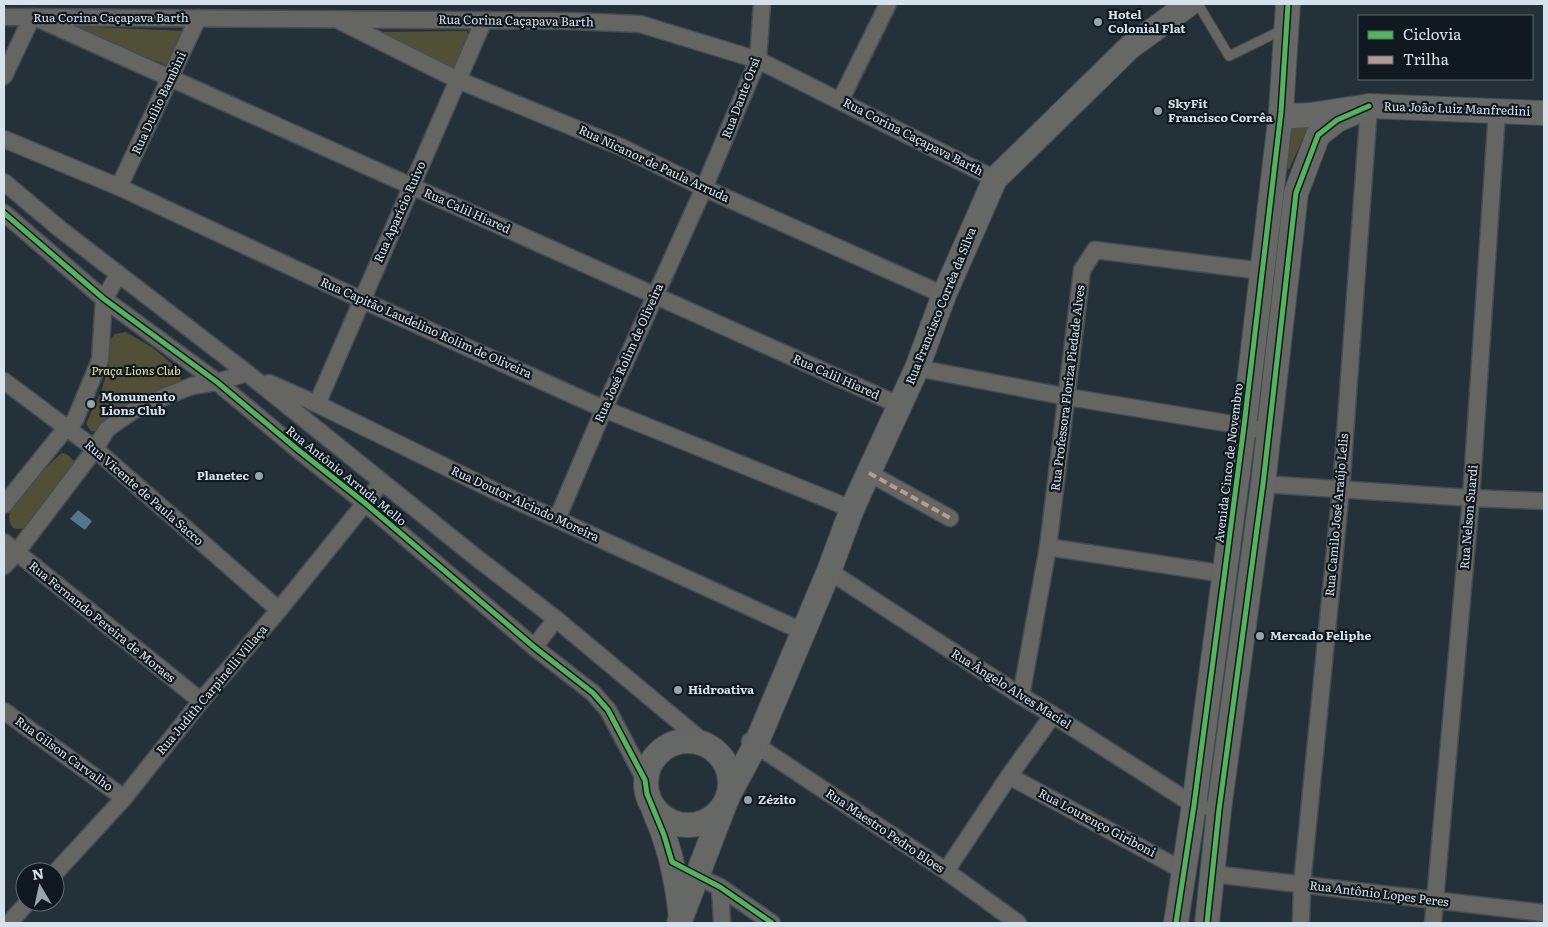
<svg xmlns="http://www.w3.org/2000/svg" width="1548" height="927" font-family="Literata,serif">
<style>
.green{fill:#515037}
.water{fill:#53768e}
.lines{fill:none;stroke-linecap:round;stroke-linejoin:round}
.lane-casing{stroke:#434d54;stroke-width:11}
.street-casing{stroke:#434d54;stroke-width:19}
.secondary-casing{stroke:#434d54;stroke-width:26}
.lane{stroke:#656662;stroke-width:9}
.street{stroke:#656662;stroke-width:16}
.secondary{stroke:#666865;stroke-width:24}
.quiet{stroke:#b69a8f;stroke-width:4;stroke-dasharray:8 4;stroke-linecap:butt}
.cycleway-casing{stroke:#10191f;stroke-width:8}
.cycleway{stroke:#56b35d;stroke-width:5}
.poi-dot{fill:#98a5ad;stroke:#10191f;stroke-width:2}
.labels{text-anchor:middle;stroke-width:4.5;stroke-linejoin:round;paint-order:stroke}
.poi-label{font-size:12px;font-weight:bold;fill:#d6e3ec;stroke:#10191f;text-anchor:start}
.street-label{font-size:12px;fill:#d6e3ec;stroke:#10191f}
.park-label{font-size:12px;font-style:italic;fill:#ede5a2;stroke:#10191f}
</style>
<rect width="100%" height="100%" fill="#253139"/>
<g class="green">
<polygon points="72,26 184,31 168,66"/>
<polygon points="467,31 468,37 456,69 375,32"/>
<polygon points="1289,127 1308,128 1289,169 1282,166"/>
<polygon points="126,332 153,348 180,371 181,382 106,422 96,431 91,431 86,424 102,389 108,369 110,340 115,334"/>
<path d="M62,453L68,455L74,461L73,471L26,528L17,529L13,528C10,524 8,518 10,513C13,502 52,460 62,453Z"/>
</g>
<polygon class="water" points="78,510 92,521 85,530 70,519"/>
<g class="lines">
<defs>
<polyline id="lane" points="1198,4 1229,56 1284,29"/>
<g id="street">
<polyline points="4,17 571,21 640,24 758,60 995,179"/>
<polyline points="41,20 899,405"/>
<polyline points="340,21 458,80 621,147 704,188 944,295"/>
<polyline points="4,76 32,17"/>
<polyline points="840,101 888,4"/>
<polyline points="4,139 119,187 362,300 604,409 852,509"/>
<polyline points="4,182 60,229 247,373 473,555 556,619 707,745"/>
<polyline points="119,187 198,18"/>
<polyline points="4,213 104,299 217,382 297,449 365,503 534,647 593,693 608,710 645,780"/>
<polyline points="917,368 1068,397 1244,426 1269,432"/>
<polyline points="4,381 95,449 279,610"/>
<polyline points="269,383 317,404 495,491 804,632"/>
<polyline points="317,404 484,20"/>
<polyline points="869,473 950,518"/>
<polyline points="1263,484 1471,498 1544,501"/>
<polyline points="4,505 66,428 75,420 100,360 104,299 118,275"/>
<polyline points="557,519 604,409 704,188 758,60 762,4"/>
<polyline points="4,542 201,701"/>
<polyline points="1048,547 1225,574"/>
<polyline points="4,566 16,553 95,449 107,429 136,409 166,396 192,386 217,382 247,373"/>
<polyline points="829,571 1021,696 1053,715 1194,805 1203,807"/>
<polyline points="534,647 556,619"/>
<polyline points="1021,696 1048,547 1082,270 1095,250 1262,271"/>
<polyline points="4,711 124,798"/>
<polyline points="750,741 946,871 1018,923"/>
<polyline points="1009,776 1184,871"/>
<polyline points="946,871 1009,776 1053,715"/>
<polyline points="55,873 124,798 201,701 279,610 382,482"/>
<polyline points="1213,874 1544,913"/>
<polyline points="698,877 720,887 772,923"/>
<polyline points="720,887 722,923"/>
<polyline points="9,923 28,902"/>
<polyline points="1301,923 1302,884 1341,489 1369,106"/>
<polyline points="1433,923 1471,498 1497,111"/>
</g>
<g id="secondary">
<polyline points="1281,112 1292,116 1310,115 1369,106 1544,113"/>
<circle cx="688" cy="783" r="42"/>
<polyline points="729,794 756,744 829,571 852,509 917,368 944,295 995,179 1130,47 1189,4"/>
<path d="M653,807C656,817 661,826 664,836C673,862 678,889 681,917"/>
<polyline points="679,923 724,806"/>
<polyline points="1176,923 1194,805 1244,426 1281,112 1288,4"/>
<polyline points="1207,923 1219,810 1263,484 1296,193 1318,135 1337,120 1369,106"/>
</g>
</defs>
<use href="#lane" class="lane-casing"/>
<use href="#street" class="street-casing"/>
<use href="#secondary" class="secondary-casing"/>
<use href="#lane" class="lane"/>
<use href="#street" class="street"/>
<use href="#secondary" class="secondary"/>
<polyline class="quiet" points="869,473 950,518"/>
<defs>
<g id="cycleway">
<polyline points="4,213 104,299 217,382 297,449 365,503 534,647 593,693 608,710 645,780 647,794 664,835 672,862 720,887 772,923"/>
<polyline points="1176,923 1194,805 1244,426 1281,112 1288,4"/>
<polyline points="1207,923 1219,810 1263,484 1296,193 1318,135 1337,120 1369,106"/>
</g>
</defs>
<use href="#cycleway" class="cycleway-casing"/>
<use href="#cycleway" class="cycleway"/>
</g>
<g class="poi-dot">
<circle cx="1098" cy="22" r="5"/>
<circle cx="1158" cy="111" r="5"/>
<circle cx="91" cy="404" r="5"/>
<circle cx="259" cy="476" r="5"/>
<circle cx="1260" cy="636" r="5"/>
<circle cx="678" cy="690" r="5"/>
<circle cx="748" cy="800" r="5"/>
</g>
<g class="labels">
<g class="poi-label">
<text x="1108" y="19">Hotel<tspan x="1108" dy="14">Colonial Flat</tspan></text>
<text x="1168" y="108">SkyFit<tspan x="1168" dy="14">Francisco Corrêa</tspan></text>
<text x="101" y="401">Monumento<tspan x="101" dy="14">Lions Club</tspan></text>
<text x="249" y="480" text-anchor="end">Planetec</text>
<text x="1270" y="640">Mercado Feliphe</text>
<text x="688" y="694">Hidroativa</text>
<text x="758" y="804">Zézito</text>
</g>
<g class="street-label">
<text x="111" y="22">Rua Corina Caçapava Barth</text>
<text transform="translate(516 21) rotate(1)" y="4">Rua Corina Caçapava Barth</text>
<text transform="translate(741 98) rotate(-69)" y="4">Rua Dante Orsi</text>
<text transform="translate(159 103) rotate(-65)" y="4">Rua Duílio Bambini</text>
<text transform="translate(1457 109) rotate(2)" y="4">Rua João Luiz Manfredini</text>
<text transform="translate(913 137) rotate(27)" y="4">Rua Corina Caçapava Barth</text>
<text transform="translate(654 164) rotate(25)" y="4">Rua Nicanor de Paula Arruda</text>
<text transform="translate(467 211) rotate(24)" y="4">Rua Calil Hiared</text>
<text transform="translate(400 212) rotate(-66)" y="4">Rua Aparício Ruivo</text>
<text transform="translate(941 306) rotate(-68)" y="4">Rua Francisco Corrêa da Silva</text>
<text transform="translate(426 328) rotate(24)" y="4">Rua Capitão Laudelino Rolim de Oliveira</text>
<text transform="translate(629 353) rotate(-66)" y="4">Rua José Rolim de Oliveira</text>
<text transform="translate(836 377) rotate(24)" y="4">Rua Calil Hiared</text>
<text transform="translate(1068 388) rotate(-83)" y="4">Rua Professora Floriza Piedade Alves</text>
<text transform="translate(1229 463) rotate(-83)" y="4">Avenida Cinco de Novembro</text>
<text transform="translate(346 476) rotate(39)" y="4">Rua Antônio Arruda Mello</text>
<text transform="translate(144 493) rotate(41)" y="4">Rua Vicente de Paula Sacco</text>
<text transform="translate(525 504) rotate(25)" y="4">Rua Doutor Alcindo Moreira</text>
<text transform="translate(1337 515) rotate(-85)" y="4">Rua Camilo José Araújo Lelis</text>
<text transform="translate(1469 517) rotate(-85)" y="4">Rua Nelson Suardi</text>
<text transform="translate(102 622) rotate(39)" y="4">Rua Fernando Pereira de Moraes</text>
<text transform="translate(1011 689) rotate(32)" y="4">Rua Ângelo Alves Maciel</text>
<text transform="translate(212 690) rotate(-50)" y="4">Rua Judith Carpinelli Villaça</text>
<text transform="translate(64 754) rotate(36)" y="4">Rua Gilson Carvalho</text>
<text transform="translate(1097 823) rotate(28)" y="4">Rua Lourenço Giriboni</text>
<text transform="translate(885 831) rotate(34)" y="4">Rua Maestro Pedro Bloes</text>
<text transform="translate(1379 894) rotate(7)" y="4">Rua Antônio Lopes Peres</text>
</g>
<g class="park-label">
<text x="136" y="375">Praça Lions Club</text>
</g>
</g>
<rect width="1548" height="927" fill="none" stroke="#d6e3ec" stroke-width="10"/>
<rect x="1358" y="15" width="175" height="65" fill="#10191f" stroke="#5f6a71"/>
<rect x="1368" y="31" width="25" height="8" fill="#56b35d" stroke="#5f6a71"/>
<text x="1403" y="40" font-size="15" fill="#d6e3ec">Ciclovia</text>
<rect x="1368" y="56" width="25" height="8" fill="#b69a8f" stroke="#5f6a71"/>
<text x="1403" y="65" font-size="15" fill="#d6e3ec">Trilha</text>
<g transform="translate(40 887) rotate(351)"><circle r="24" fill="#10191f" stroke="#5f6a71"/>
<path d="M0-4L9 19L0 12L-9 19Z" fill="#98a5ad"/>
<text y="-8" font-size="14" font-weight="bold" text-anchor="middle" fill="#d6e3ec">N</text>
</g>
</svg>
